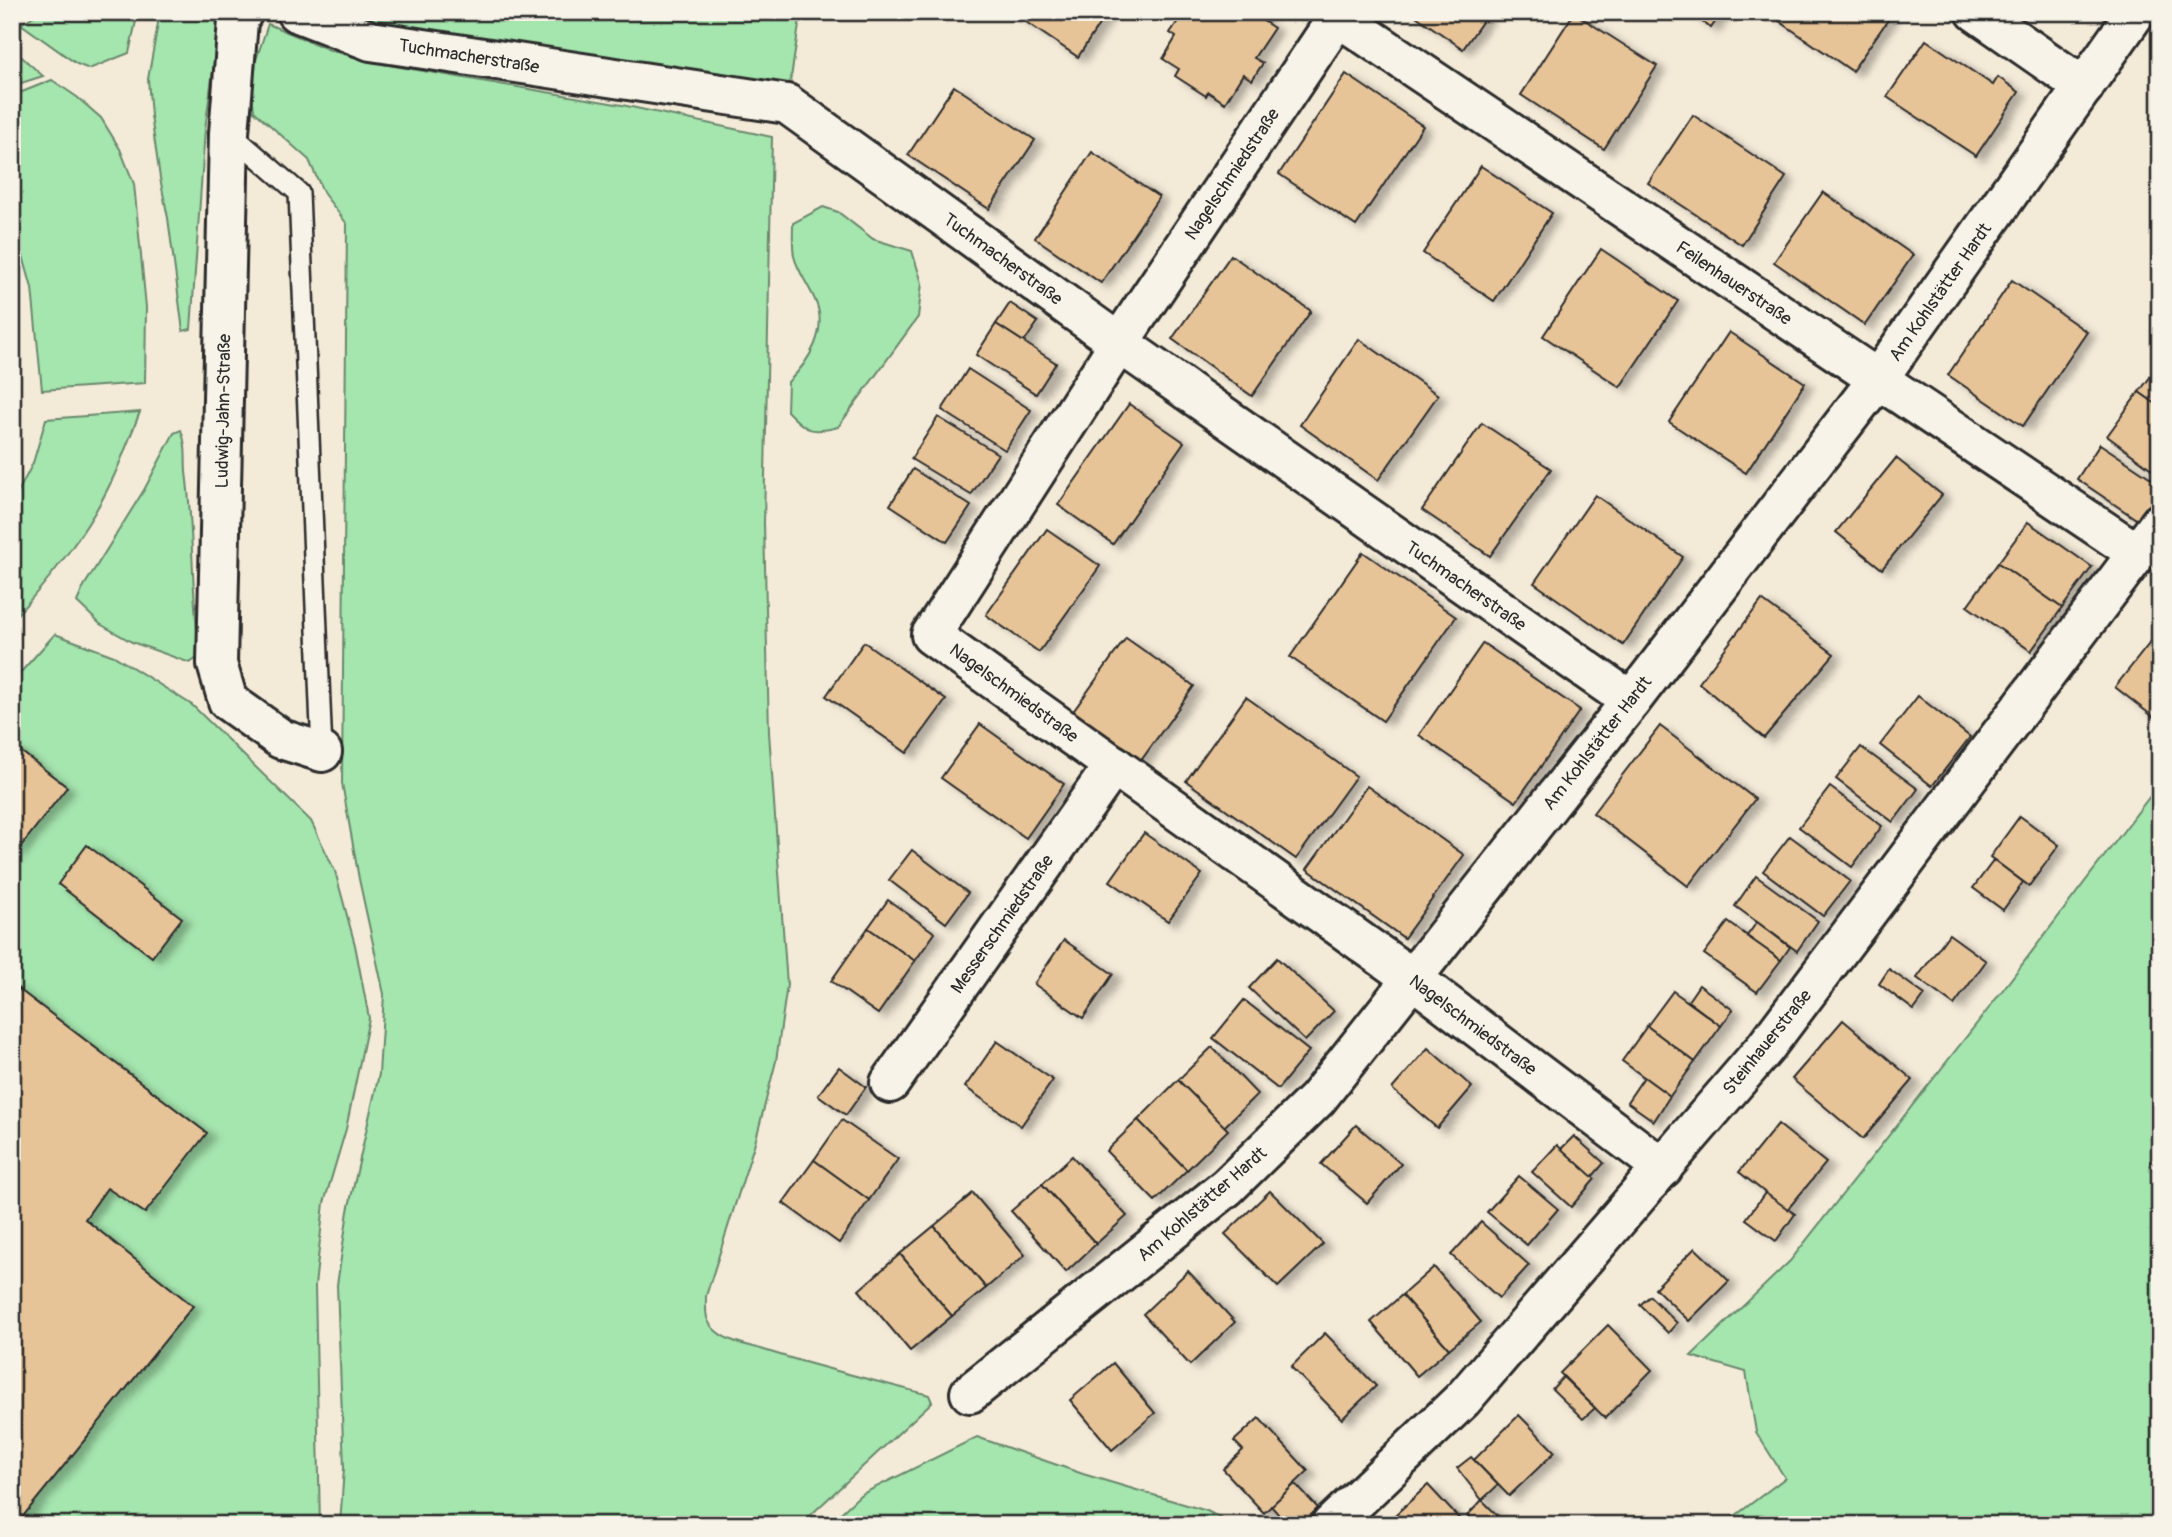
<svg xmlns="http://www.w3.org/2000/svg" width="2172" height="1537" font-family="Pangolin,sans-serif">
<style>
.green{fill:#a5e5ae;stroke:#68886c;stroke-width:2}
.building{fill:#e7c498;stroke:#2b2b2b;stroke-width:2;filter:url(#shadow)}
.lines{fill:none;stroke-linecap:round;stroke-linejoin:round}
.lane-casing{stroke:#2b2b2b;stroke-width:24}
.street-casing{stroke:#2b2b2b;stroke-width:44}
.lane{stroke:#f7f3e8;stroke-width:19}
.street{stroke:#f7f3e8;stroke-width:38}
.labels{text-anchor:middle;stroke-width:5;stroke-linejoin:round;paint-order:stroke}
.street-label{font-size:18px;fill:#2b2b2b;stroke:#f7f3e8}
</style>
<defs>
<filter id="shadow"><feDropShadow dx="8" dy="4.5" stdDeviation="3.5" flood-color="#0004"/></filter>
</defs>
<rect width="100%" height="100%" fill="#f4ead8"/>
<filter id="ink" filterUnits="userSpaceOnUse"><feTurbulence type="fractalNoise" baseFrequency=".0143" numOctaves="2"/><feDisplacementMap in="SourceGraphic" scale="14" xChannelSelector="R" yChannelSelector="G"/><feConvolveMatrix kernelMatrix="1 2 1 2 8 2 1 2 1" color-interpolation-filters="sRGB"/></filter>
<g filter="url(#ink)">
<g class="green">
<polygon points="40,12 138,12 129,53 89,69 77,64 21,24"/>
<polygon points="160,12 221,12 205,129 191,329 183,331 168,218 160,178 151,116 148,79"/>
<polygon points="296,12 801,12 787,104"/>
<path d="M268,24L330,50L371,62L622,105L772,137L764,524L769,732L787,985L776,1061L756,1139L706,1296C706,1310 704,1321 716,1331C727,1341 746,1345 761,1349C816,1367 873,1380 929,1395L932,1402L800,1525H340L344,1468L337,1285L348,1211L379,1074L384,994L359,879L342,783L347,224L324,194L309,160L254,111L250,78Z"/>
<polygon points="12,49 14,50 43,76 12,86"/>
<polygon points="52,80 77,97 101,118 120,149 134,184 146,307 145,383 42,390 32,288 23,256 12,244 12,96"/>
<path d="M823,207L838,212L873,239L912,251L922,283L918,317L838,427C811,434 806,431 787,411L788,382C809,362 829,330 815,300C809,286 797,270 794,256C792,245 793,234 793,223Z"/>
<path d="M140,412C131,434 123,457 113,478C90,528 50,580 12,620V504L33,463L46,419Z"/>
<path d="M181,430C187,446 185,456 186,472C194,533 191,595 200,656L190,663L132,642L100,624L77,602L84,586L144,490L174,433Z"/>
<polygon points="55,634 114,656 192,705 311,821 335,871 355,945 369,1018 346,1129 324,1203 315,1286 320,1525 16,1525 85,1219 107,1188 145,1213 206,1133 12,984 12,854 14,855 67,787 14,746 12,748 12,682"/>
<polygon points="2160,783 2160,1525 1723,1525 1785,1478 1756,1432 1746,1372 1691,1356 1790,1261 1989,1008"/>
<polygon points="977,1437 1083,1474 1207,1511 1234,1525 828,1525 860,1495"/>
</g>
<g class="building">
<polygon points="1015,12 1107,12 1078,57 1014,14"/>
<polygon points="1184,12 1261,12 1263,14 1259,18 1274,28 1254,58 1263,63 1252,80 1243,74 1225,103 1208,92 1206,96 1175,76 1179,69 1163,59 1176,37 1170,33"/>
<polygon points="1414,12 1489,12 1463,49 1413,14"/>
<polygon points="1688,12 1722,12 1711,28"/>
<polygon points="1766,12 1882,12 1890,17 1852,71"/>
<polygon points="1574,13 1657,66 1604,149 1521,95"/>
<polygon points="1926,40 1993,85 1998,77 2019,92 1976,156 1887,97"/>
<polygon points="1346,74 1423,126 1356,226 1279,174"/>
<polygon points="954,86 1035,140 989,209 908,155"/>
<polygon points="1693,115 1786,177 1742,245 1648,183"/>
<polygon points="1092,152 1159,197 1101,283 1035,238"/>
<polygon points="1481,166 1552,213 1494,301 1423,253"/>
<polygon points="1823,192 1913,255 1865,325 1774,262"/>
<polygon points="1601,249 1678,301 1620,387 1543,336"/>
<polygon points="1231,255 1311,311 1252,396 1172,339"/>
<polygon points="2012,280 2087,332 2023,426 1948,375"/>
<polygon points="1010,303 1038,322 1024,342 996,324"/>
<polygon points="996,324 1056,363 1036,394 976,355"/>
<polygon points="1729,332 1805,383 1746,473 1669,422"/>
<polygon points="1359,339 1438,395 1378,480 1300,425"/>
<polygon points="2160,364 2160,407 2139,392"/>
<polygon points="968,369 1031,410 1005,450 942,410"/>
<polygon points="2139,392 2160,407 2160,469 2157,473 2107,436"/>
<polygon points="1129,404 1184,442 1113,544 1058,505"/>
<polygon points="938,417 998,454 971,495 911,459"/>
<polygon points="1482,423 1551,469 1490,556 1422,510"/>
<polygon points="2100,444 2160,484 2160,496 2142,523 2077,479"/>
<polygon points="1896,458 1942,495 1882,569 1836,532"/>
<polygon points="913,469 971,506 947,542 890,505"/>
<polygon points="1595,495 1683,557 1623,645 1534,583"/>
<polygon points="2028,522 2092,567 2062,608 1998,563"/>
<polygon points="1047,529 1100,566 1039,652 986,615"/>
<polygon points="1363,552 1456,617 1383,721 1290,657"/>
<polygon points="1998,563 2062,608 2031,651 1967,606"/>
<polygon points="1762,600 1834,654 1764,738 1699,683"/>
<polygon points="2160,630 2160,722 2115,687"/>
<polygon points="1126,638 1194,686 1140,762 1072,713"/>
<polygon points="864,642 946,700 907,753 826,696"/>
<polygon points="1483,643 1580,710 1516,802 1419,735"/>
<polygon points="1918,696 1970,737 1932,786 1880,745"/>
<polygon points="1246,697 1356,776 1296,859 1186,781"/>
<polygon points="980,724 1064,784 1026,838 941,778"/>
<polygon points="1660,726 1755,799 1688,886 1593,813"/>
<polygon points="14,746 67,787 14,855 12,748"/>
<polygon points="1861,747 1918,789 1893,822 1836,779"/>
<polygon points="1367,786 1464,855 1404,938 1307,869"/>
<polygon points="1830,787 1882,826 1852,867 1799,827"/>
<polygon points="2020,816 2059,845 2029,886 1990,857"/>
<polygon points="1144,833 1202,874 1168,921 1110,881"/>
<polygon points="1790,836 1850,881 1823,916 1763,871"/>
<polygon points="87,845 182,918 152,957 58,884"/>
<polygon points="912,850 968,893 946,923 889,880"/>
<polygon points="1994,860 2023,882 2003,910 1973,888"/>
<polygon points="1756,876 1818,921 1797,951 1735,906"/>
<polygon points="888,900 935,933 915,961 868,928"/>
<polygon points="1728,922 1781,960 1757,992 1704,954"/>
<polygon points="1757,922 1790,947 1781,960 1747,936"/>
<polygon points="868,928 915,961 878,1014 831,981"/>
<polygon points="1949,934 1986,961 1954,1005 1917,978"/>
<polygon points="1064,940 1113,974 1083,1018 1034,984"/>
<polygon points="1277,958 1334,1011 1305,1041 1249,988"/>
<polygon points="1889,969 1925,995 1914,1010 1879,984"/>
<polygon points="12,984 207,1133 145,1213 107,1188 85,1219 193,1306 16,1525 12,1525"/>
<polygon points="1699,985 1733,1010 1721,1026 1688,1001"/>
<polygon points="1673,991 1721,1026 1695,1062 1647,1026"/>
<polygon points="1244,1000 1309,1051 1278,1089 1213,1038"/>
<polygon points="1843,1020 1913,1080 1863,1139 1792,1079"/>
<polygon points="1647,1026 1695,1062 1670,1096 1622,1061"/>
<polygon points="997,1041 1053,1080 1021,1126 965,1087"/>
<polygon points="1212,1047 1257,1094 1224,1127 1178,1080"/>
<polygon points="1428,1048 1472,1087 1437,1128 1392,1089"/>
<polygon points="839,1067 866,1087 846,1115 818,1095"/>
<polygon points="1644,1077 1670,1096 1654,1121 1627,1102"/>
<polygon points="1178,1080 1228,1130 1187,1170 1138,1120"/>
<polygon points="842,1120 898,1159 869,1200 814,1160"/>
<polygon points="1138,1120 1187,1170 1155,1201 1106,1151"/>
<polygon points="1778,1124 1826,1163 1787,1210 1739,1172"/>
<polygon points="1356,1125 1401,1164 1367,1203 1321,1164"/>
<polygon points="1574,1136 1604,1163 1592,1177 1561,1149"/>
<polygon points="1557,1145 1595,1179 1571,1207 1532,1172"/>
<polygon points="1072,1156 1127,1216 1096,1244 1042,1184"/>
<polygon points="814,1160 869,1200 839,1243 783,1203"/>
<polygon points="1519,1176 1558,1209 1527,1245 1487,1212"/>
<polygon points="1042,1184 1096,1244 1066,1272 1011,1211"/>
<polygon points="1270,1191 1323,1244 1278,1287 1225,1234"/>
<polygon points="973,1193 1025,1255 986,1288 934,1226"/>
<polygon points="1765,1193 1795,1214 1776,1241 1746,1219"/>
<polygon points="1481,1222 1529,1265 1499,1298 1451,1255"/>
<polygon points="934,1226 986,1288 952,1316 900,1254"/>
<polygon points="1695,1248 1729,1281 1689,1321 1655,1288"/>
<polygon points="900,1254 952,1316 910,1351 859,1290"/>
<polygon points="1434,1267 1481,1322 1449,1349 1402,1295"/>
<polygon points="1188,1271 1235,1322 1190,1365 1143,1314"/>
<polygon points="1402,1295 1449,1349 1417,1376 1371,1322"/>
<polygon points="1650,1296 1677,1323 1668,1333 1640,1305"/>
<polygon points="1608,1325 1652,1370 1605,1418 1560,1373"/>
<polygon points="1325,1333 1376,1386 1342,1419 1291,1367"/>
<polygon points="1113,1363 1155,1413 1112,1450 1070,1400"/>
<polygon points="1563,1377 1595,1408 1583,1419 1552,1389"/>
<polygon points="1519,1415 1555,1452 1509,1496 1474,1460"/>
<polygon points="1259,1418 1308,1471 1264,1513 1223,1469 1243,1450 1234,1441"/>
<polygon points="1471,1457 1498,1485 1482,1500 1457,1468"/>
<polygon points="1295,1484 1318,1508 1301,1525 1288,1525 1271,1506"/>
<polygon points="1428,1485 1465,1525 1386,1525 1385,1524"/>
<polygon points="1482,1500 1506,1524 1505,1525 1476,1525 1467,1516"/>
</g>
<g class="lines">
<defs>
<polyline id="lane" points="230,133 299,193 322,752"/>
<g id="street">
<polyline points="243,12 238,21 229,133 217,664 228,701 281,739 322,752"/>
<polyline points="296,12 371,41 787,104 1119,343 1631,701"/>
<polyline points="1331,12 2137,553"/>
<polyline points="1341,12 1119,343 931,635 1413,979 1663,1168"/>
<polyline points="1976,12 2084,87"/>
<polyline points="890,1083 1114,765"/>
<polyline points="970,1393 1227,1187 1317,1099 1631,701 1878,379 2136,12"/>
<polyline points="1331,1525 1463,1399 1765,1048 2160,523"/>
</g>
</defs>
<use href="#lane" class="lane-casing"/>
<use href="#street" class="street-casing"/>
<use href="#lane" class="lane"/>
<use href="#street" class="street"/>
</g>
</g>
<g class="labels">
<g class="street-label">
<text transform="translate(469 56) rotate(9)" y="6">Tuchmacherstraße</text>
<text transform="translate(1232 174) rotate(-56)" y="6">Nagelschmiedstraße</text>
<text transform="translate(1003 259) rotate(36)" y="6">Tuchmacherstraße</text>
<text transform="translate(1734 283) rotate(34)" y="6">Feilenhauerstraße</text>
<text transform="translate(1940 292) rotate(-55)" y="6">Am Kohlstätter Hardt</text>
<text transform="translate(223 411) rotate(-89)" y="6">Ludwig-Jahn-Straße</text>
<text transform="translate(1466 586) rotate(35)" y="6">Tuchmacherstraße</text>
<text transform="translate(1014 693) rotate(36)" y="6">Nagelschmiedstraße</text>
<text transform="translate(1597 743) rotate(-52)" y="6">Am Kohlstätter Hardt</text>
<text transform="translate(1002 924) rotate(-55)" y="6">Messerschmiedstraße</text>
<text transform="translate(1473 1025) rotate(37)" y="6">Nagelschmiedstraße</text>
<text transform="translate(1767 1042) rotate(-51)" y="6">Steinhauerstraße</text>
<text transform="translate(1202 1204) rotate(-41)" y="6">Am Kohlstätter Hardt</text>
</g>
</g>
<rect width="2172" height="1537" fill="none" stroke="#f7f3e8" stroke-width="42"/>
<rect x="21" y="21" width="2130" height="1495" fill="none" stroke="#2b2b2b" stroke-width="2.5" filter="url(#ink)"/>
</svg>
